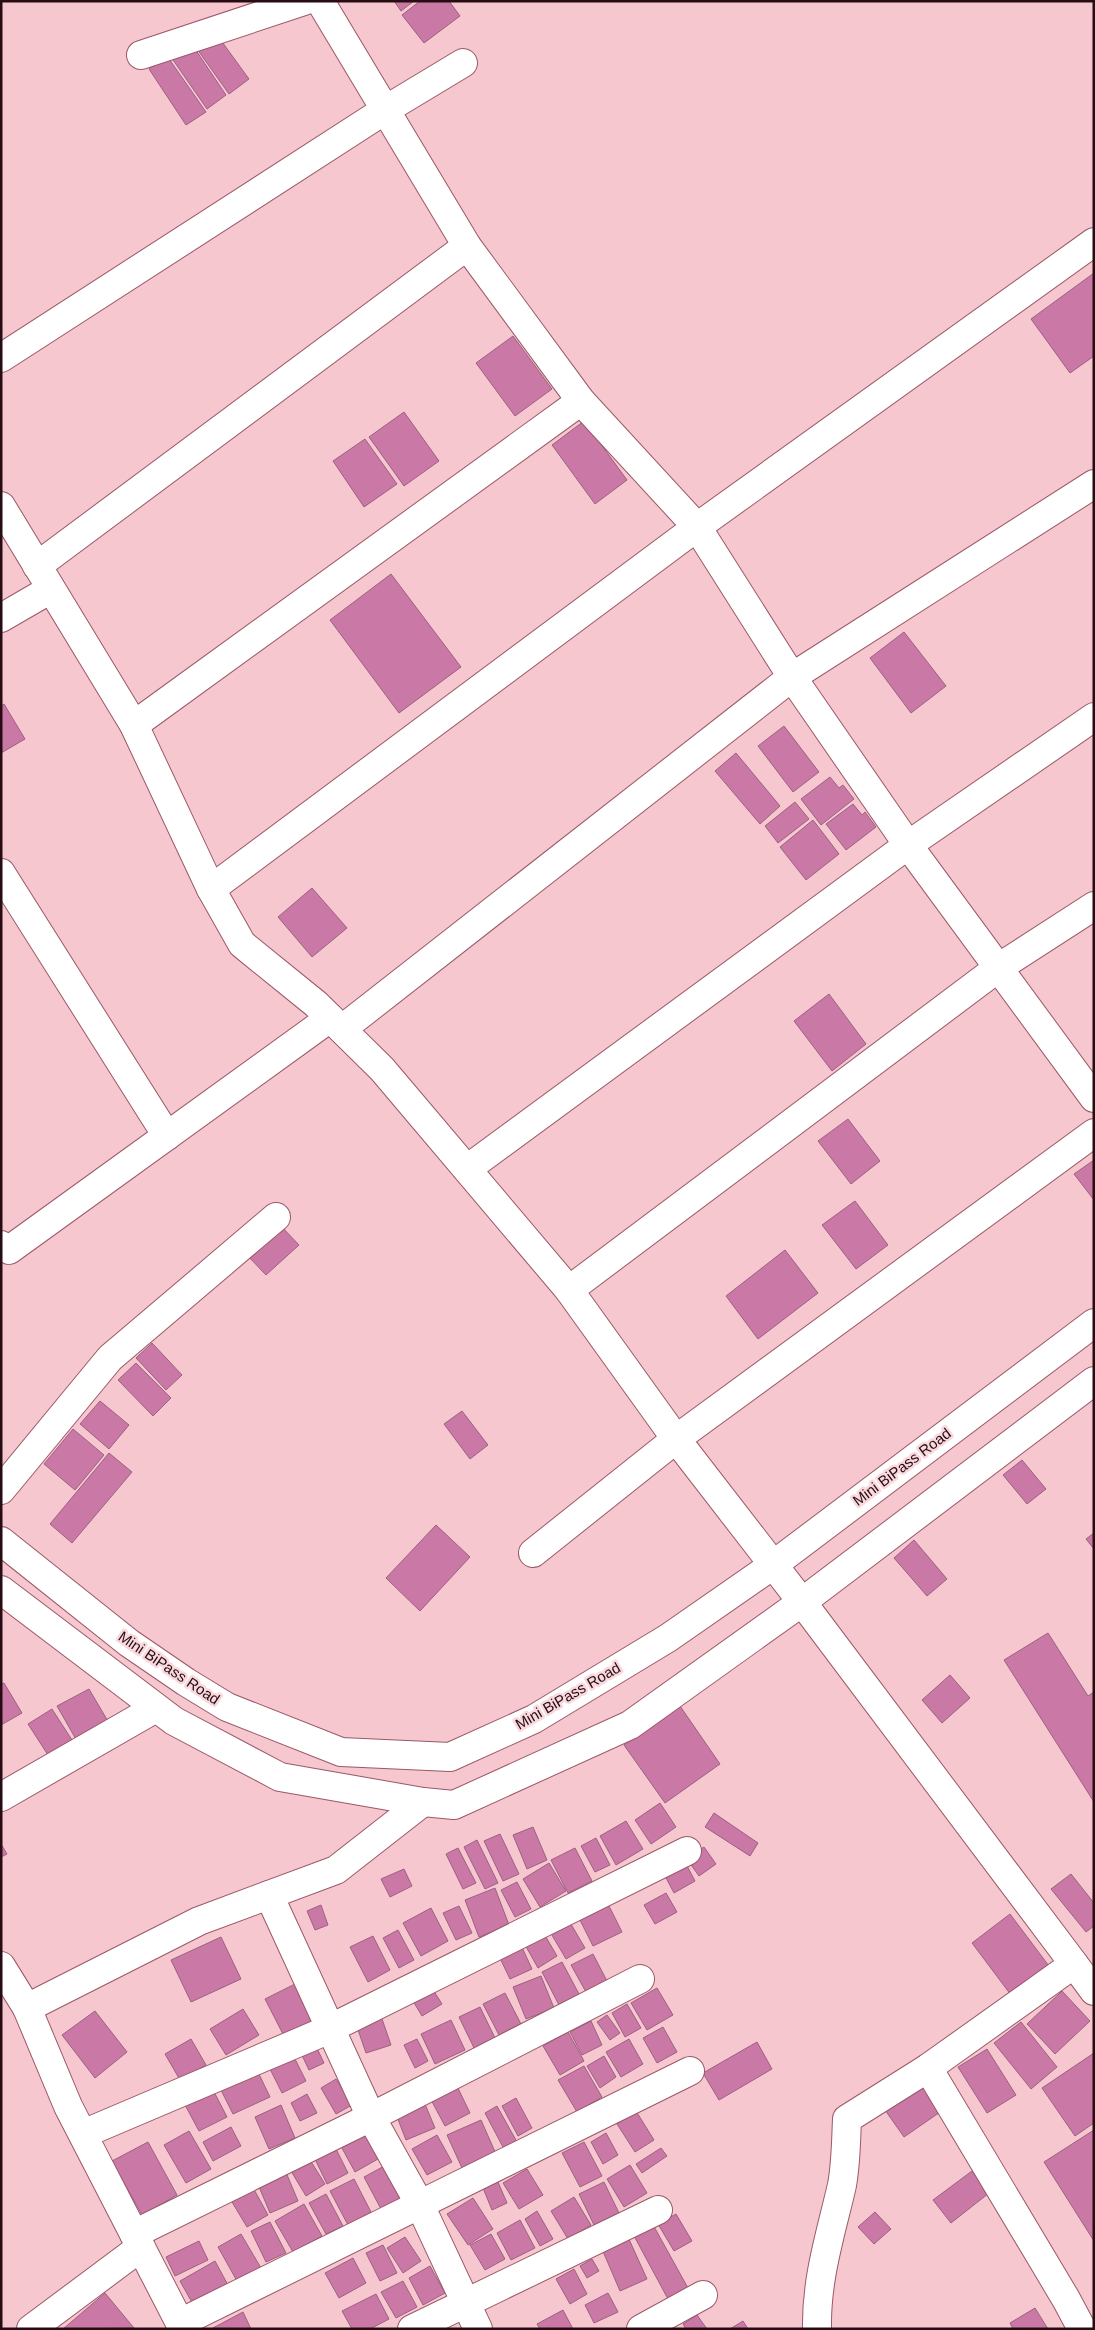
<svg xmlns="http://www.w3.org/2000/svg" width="1095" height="2330" font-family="Helvetica,sans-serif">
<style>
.building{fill:#ca79a6;stroke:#9c6081}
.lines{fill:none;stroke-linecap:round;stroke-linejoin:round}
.minor-casing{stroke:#9b5867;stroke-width:30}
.tertiary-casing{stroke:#9b5867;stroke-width:30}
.minor{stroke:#fff;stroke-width:28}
.tertiary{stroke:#fff;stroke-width:28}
.labels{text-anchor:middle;stroke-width:5;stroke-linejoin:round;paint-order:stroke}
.street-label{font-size:15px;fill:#270d13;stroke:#f9d9de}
</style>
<rect width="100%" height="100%" fill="#f6c7cf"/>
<g class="building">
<polygon points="394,1 414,1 401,11"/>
<polygon points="420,1 449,1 460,16 424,43 402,15"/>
<polygon points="217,35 249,79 229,94 197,49"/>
<polygon points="191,43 226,95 207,109 171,57"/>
<polygon points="167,56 206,112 186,125 149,69"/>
<polygon points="1094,273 1094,356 1070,373 1031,319"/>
<polygon points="513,336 552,389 515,416 476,363"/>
<polygon points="404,412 439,461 404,486 369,437"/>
<polygon points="584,421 627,480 595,504 552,445"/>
<polygon points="365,439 397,484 364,507 333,461"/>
<polygon points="391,574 461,667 399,713 330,620"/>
<polygon points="904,632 946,686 911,713 870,658"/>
<polygon points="4,704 25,739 1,753 1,706"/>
<polygon points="784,726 819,772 793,792 758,746"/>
<polygon points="736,753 780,806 760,824 715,771"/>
<polygon points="830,777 839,788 843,785 854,799 821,825 801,799"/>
<polygon points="795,802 809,819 778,843 765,826"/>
<polygon points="853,804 862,815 865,812 876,827 846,850 826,824"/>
<polygon points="813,820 839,854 806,880 780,847"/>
<polygon points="312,888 347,928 312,957 278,917"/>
<polygon points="829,994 866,1044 832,1071 794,1021"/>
<polygon points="848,1119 880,1161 851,1184 818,1141"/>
<polygon points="1094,1160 1094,1200 1074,1174"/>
<polygon points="855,1201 888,1245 856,1269 822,1225"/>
<polygon points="280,1225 299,1245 266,1275 247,1255"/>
<polygon points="785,1250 818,1293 758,1339 726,1296"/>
<polygon points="152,1343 182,1375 166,1390 136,1358"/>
<polygon points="136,1363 171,1398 153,1416 118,1380"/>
<polygon points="100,1401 129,1425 109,1449 80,1424"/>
<polygon points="462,1411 488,1445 470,1459 444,1424"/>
<polygon points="73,1429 104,1455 75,1490 44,1464"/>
<polygon points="109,1453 132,1472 72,1543 50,1524"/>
<polygon points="1022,1460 1046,1489 1027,1504 1003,1475"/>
<polygon points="436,1525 470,1557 420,1611 386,1578"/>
<polygon points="1094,1533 1094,1549 1086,1539"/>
<polygon points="914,1540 947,1579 927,1596 894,1558"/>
<polygon points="1048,1633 1088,1696 1094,1692 1094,1802 1004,1660"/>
<polygon points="950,1675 970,1698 942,1723 922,1700"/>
<polygon points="4,1683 22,1713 1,1725 1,1684"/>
<polygon points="89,1689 109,1723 77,1741 57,1706"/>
<polygon points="680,1706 720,1764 665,1803 624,1745"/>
<polygon points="52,1709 72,1740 48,1755 28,1724"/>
<polygon points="660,1803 676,1827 651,1844 635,1820"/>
<polygon points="714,1813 758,1843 750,1856 705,1827"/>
<polygon points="626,1821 643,1849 616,1865 600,1836"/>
<polygon points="533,1827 547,1860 527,1869 513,1835"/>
<polygon points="500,1834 519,1874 503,1881 484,1841"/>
<polygon points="596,1838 610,1865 595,1872 581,1846"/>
<polygon points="477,1840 498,1883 485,1889 464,1847"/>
<polygon points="1,1844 7,1854 1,1857"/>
<polygon points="704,1847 716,1864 699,1876 687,1859"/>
<polygon points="458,1848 476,1883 463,1889 446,1854"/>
<polygon points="575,1848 592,1881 568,1893 551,1860"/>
<polygon points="685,1862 695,1881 674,1893 664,1874"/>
<polygon points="549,1863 566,1891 540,1907 523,1879"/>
<polygon points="404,1869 412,1886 390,1897 381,1879"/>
<polygon points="1071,1874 1094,1903 1094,1926 1086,1932 1051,1889"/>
<polygon points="517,1882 531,1909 515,1917 501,1890"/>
<polygon points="495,1888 509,1925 479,1937 465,1900"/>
<polygon points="666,1893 677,1912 655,1924 644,1905"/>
<polygon points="604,1896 622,1932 593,1946 575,1910"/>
<polygon points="321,1905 328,1925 315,1930 307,1911"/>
<polygon points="459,1906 472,1933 456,1940 443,1913"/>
<polygon points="431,1908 448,1941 421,1956 403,1923"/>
<polygon points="565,1914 585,1948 566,1959 546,1925"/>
<polygon points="1010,1914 1049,1966 1011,1995 972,1943"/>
<polygon points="398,1930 414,1960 399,1968 383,1938"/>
<polygon points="543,1932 557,1956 538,1968 524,1943"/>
<polygon points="373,1936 390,1970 368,1982 350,1947"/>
<polygon points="221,1937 241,1979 191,2002 171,1960"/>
<polygon points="519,1941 532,1969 510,1979 497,1952"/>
<polygon points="593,1954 607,1981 586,1992 571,1965"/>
<polygon points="562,1962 579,1994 559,2005 542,1972"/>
<polygon points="541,1976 554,2008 526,2019 513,1987"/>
<polygon points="301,1981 321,2022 286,2040 265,1999"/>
<polygon points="430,1985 442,2004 422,2016 410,1996"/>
<polygon points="657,1988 673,2015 647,2030 631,2003"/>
<polygon points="1062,1991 1090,2021 1055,2054 1027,2024"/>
<polygon points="505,1993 521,2024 499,2035 483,2004"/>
<polygon points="627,2004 641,2028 625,2037 612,2013"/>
<polygon points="480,2007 496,2040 475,2050 459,2017"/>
<polygon points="243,2009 259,2035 226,2055 210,2029"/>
<polygon points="95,2011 127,2052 95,2078 62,2035"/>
<polygon points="607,2015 620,2033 610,2040 597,2022"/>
<polygon points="381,2016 391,2045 366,2053 356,2024"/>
<polygon points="451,2020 465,2050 435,2064 421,2034"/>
<polygon points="591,2021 602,2045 582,2055 570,2032"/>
<polygon points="1021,2022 1057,2067 1031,2089 994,2043"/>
<polygon points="663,2027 677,2052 657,2063 643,2038"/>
<polygon points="568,2032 584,2061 560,2075 543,2046"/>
<polygon points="191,2039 206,2065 180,2080 165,2054"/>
<polygon points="417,2039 428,2061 415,2068 404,2045"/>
<polygon points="629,2039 643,2064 621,2077 606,2052"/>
<polygon points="757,2042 772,2069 719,2100 703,2073"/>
<polygon points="315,2044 324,2063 309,2070 300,2051"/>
<polygon points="987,2049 1016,2095 987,2113 958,2067"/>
<polygon points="292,2053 306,2081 282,2093 268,2065"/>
<polygon points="1094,2053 1094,2123 1075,2136 1042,2088"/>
<polygon points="604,2056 616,2077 600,2088 587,2066"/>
<polygon points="584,2066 602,2097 577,2112 558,2080"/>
<polygon points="257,2070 270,2097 233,2114 220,2088"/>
<polygon points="336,2079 352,2105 336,2114 321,2088"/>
<polygon points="927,2080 946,2108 904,2137 885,2110"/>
<polygon points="455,2082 470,2113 445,2126 429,2096"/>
<polygon points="212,2088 227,2117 199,2131 184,2103"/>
<polygon points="307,2094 317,2113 300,2121 291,2103"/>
<polygon points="422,2097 435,2128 406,2140 394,2109"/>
<polygon points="516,2098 532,2128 518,2136 502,2106"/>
<polygon points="281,2105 295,2138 269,2149 255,2117"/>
<polygon points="497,2106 517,2142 504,2149 485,2113"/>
<polygon points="636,2111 654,2140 635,2152 617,2124"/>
<polygon points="481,2120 496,2154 462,2168 447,2135"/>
<polygon points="367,2122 385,2155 355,2172 337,2139"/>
<polygon points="231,2127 241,2146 213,2161 203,2142"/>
<polygon points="1094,2130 1094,2241 1044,2162"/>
<polygon points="189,2131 211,2169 186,2183 164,2145"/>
<polygon points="606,2133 618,2155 603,2164 591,2142"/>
<polygon points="437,2135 452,2162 427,2175 412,2149"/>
<polygon points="148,2142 177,2195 142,2215 112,2161"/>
<polygon points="584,2142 602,2176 580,2187 562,2153"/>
<polygon points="335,2147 348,2173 327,2184 314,2157"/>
<polygon points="661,2148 667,2156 642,2173 636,2164"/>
<polygon points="310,2160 325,2184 306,2196 291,2171"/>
<polygon points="388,2164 404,2196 381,2209 364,2177"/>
<polygon points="630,2165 647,2193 624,2207 607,2179"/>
<polygon points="527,2169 543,2195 519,2209 503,2183"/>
<polygon points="285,2170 298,2201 270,2213 257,2182"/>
<polygon points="972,2171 989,2193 951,2223 933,2200"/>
<polygon points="354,2179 371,2212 348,2225 330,2191"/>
<polygon points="498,2182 507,2203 492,2210 483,2188"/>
<polygon points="604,2182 619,2213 594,2225 579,2194"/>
<polygon points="251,2184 268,2215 247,2227 229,2197"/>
<polygon points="326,2194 343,2226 326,2234 309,2203"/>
<polygon points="574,2197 591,2225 568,2239 551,2211"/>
<polygon points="473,2198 493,2229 468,2245 447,2214"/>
<polygon points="304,2204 322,2236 293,2252 275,2221"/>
<polygon points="537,2211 553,2239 540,2246 525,2219"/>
<polygon points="875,2212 891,2229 874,2244 858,2227"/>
<polygon points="676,2214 692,2241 674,2251 658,2224"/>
<polygon points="520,2220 535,2248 511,2260 497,2233"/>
<polygon points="270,2222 286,2253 266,2262 251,2231"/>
<polygon points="652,2223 688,2288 668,2299 633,2234"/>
<polygon points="241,2234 261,2268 237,2281 218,2247"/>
<polygon points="491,2234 505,2259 485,2270 470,2245"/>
<polygon points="405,2237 421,2261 403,2273 387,2248"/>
<polygon points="628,2237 647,2279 620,2291 602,2249"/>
<polygon points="199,2241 208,2260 175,2276 166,2257"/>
<polygon points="383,2245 397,2273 380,2281 366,2253"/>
<polygon points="353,2258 366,2283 339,2298 325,2273"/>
<polygon points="592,2259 599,2271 587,2278 580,2266"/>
<polygon points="215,2261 229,2287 194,2306 180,2281"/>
<polygon points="430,2266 445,2293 423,2305 409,2278"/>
<polygon points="574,2269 587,2294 570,2304 556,2279"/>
<polygon points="403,2281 417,2307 396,2318 381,2292"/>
<polygon points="105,2293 134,2328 63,2329"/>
<polygon points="608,2293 618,2312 594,2323 585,2305"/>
<polygon points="376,2294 389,2319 370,2329 352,2329 342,2311"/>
<polygon points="1035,2308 1048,2329 1013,2329 1010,2323"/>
<polygon points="563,2310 573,2329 540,2329 537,2324"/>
<polygon points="243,2312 251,2329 211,2329"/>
<polygon points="697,2315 707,2329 686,2329 683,2324"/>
<polygon points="743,2321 748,2329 730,2329"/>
</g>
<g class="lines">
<defs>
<g id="minor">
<polyline points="320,1 467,246 581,401 697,527 792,677 908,845 1094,1098"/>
<polyline points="141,55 304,1"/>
<polyline points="1,358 385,110 463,63"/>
<polyline points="1,506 134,725 211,889 242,944 316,1004 382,1069 569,1290 676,1439 802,1602 1074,1964"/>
<polyline points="37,566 467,246"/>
<polyline points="1,618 51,589"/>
<polyline points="134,725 581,401"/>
<polyline points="1,873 167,1136"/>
<polyline points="211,889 697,527 1094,242"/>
<polyline points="342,1029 792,677 1094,484"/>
<polyline points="467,1169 908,845 1094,717"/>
<polyline points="1,1245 9,1250 330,1018"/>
<polyline points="569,1290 998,968 1094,906"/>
<polyline points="1,1490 110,1358 276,1217"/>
<polyline points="533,1553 676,1439 1094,1133"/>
<polyline points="1,1797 156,1708"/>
<polyline points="269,1895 371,2117 419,2203 478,2329"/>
<polyline points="1,1966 27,2008 199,1921 336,1870 423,1802"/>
<polyline points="27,2008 68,2106 183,2329"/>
<polyline points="928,2068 1066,2299 1082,2329"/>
<polyline points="83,2134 323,2032 687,1851"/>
<polyline points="134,2234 371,2117 640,1979"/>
<polyline points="180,2323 690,2071"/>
<polyline points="31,2329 141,2247"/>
<polyline points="412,2329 658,2210"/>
<polyline points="641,2329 703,2295"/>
<path d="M817,2329C816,2278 831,2233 842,2185C846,2163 846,2141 847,2119L928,2068L1074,1964L1094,1991"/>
</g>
<g id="tertiary">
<polyline points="1,1541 129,1643 186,1682 227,1707 341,1752 450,1757 534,1719 668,1638 773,1565 1094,1323"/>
<polyline points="1,1590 174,1721 280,1777 423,1802 454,1805 630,1725 802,1602 1094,1381"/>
</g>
</defs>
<use href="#minor" class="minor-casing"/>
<use href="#tertiary" class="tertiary-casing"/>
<use href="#minor" class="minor"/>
<use href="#tertiary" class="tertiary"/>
</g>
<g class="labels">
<g class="street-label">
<text transform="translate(902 1467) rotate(-37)" y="5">Mini BiPass Road</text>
<text transform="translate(169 1668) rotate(34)" y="5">Mini BiPass Road</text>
<text transform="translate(568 1696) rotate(-30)" y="5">Mini BiPass Road</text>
</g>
</g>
<rect width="1095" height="2330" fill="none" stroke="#270d13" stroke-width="5"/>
</svg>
